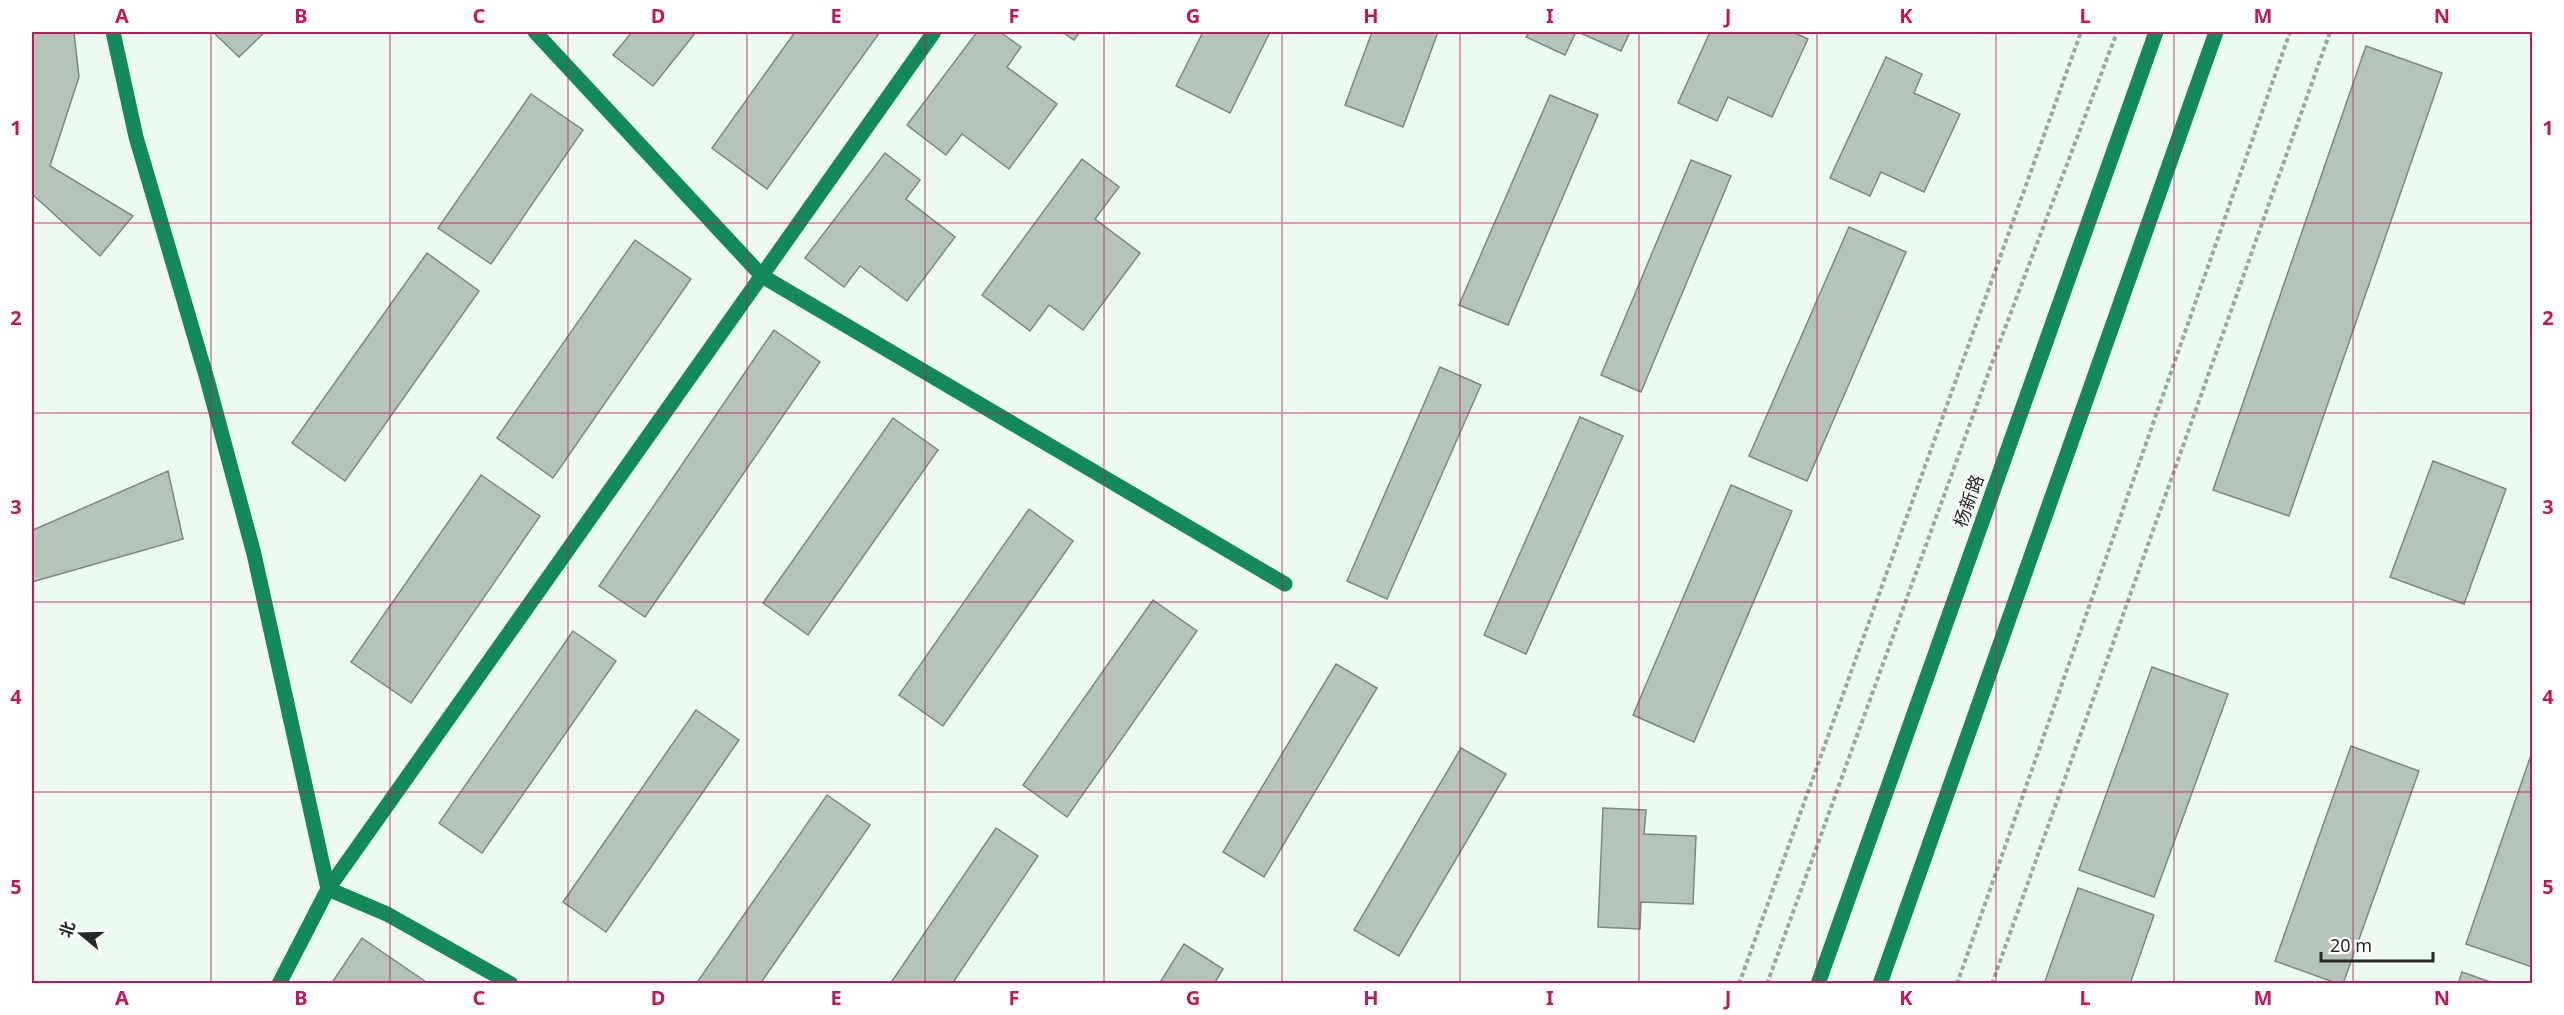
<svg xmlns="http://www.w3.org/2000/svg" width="2564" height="1015" font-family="'Noto Sans','Noto Sans SC',sans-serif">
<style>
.building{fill:#b6c3bb;stroke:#7d8982;stroke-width:1.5}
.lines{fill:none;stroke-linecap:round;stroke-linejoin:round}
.path{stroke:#9da7a0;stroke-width:4;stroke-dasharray:4.5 3;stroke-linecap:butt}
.secondary{stroke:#14895a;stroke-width:15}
.grid{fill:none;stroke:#c2185b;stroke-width:1.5;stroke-opacity:0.55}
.labels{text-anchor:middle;stroke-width:4.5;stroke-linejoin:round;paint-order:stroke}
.street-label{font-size:18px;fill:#252a27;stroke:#fff}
.neatline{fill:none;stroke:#c2185b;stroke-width:2}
.grid-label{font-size:20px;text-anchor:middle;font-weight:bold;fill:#c2185b}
</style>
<rect width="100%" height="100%" fill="#ecfaf1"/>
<g class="building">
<polygon points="32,32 74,32 79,77 50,166 133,216 100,256 32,194"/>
<polygon points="213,32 265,32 239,57"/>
<polygon points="632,32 696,32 653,86 613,55"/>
<polygon points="795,32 880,32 767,189 712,148"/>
<polygon points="977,32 1000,32 1021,47 1007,67 1057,104 1009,169 962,134 946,155 907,125"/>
<polygon points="1062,32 1080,32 1074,40"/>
<polygon points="1203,32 1270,32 1230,113 1176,86"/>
<polygon points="1372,32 1438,32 1403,127 1345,105"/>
<polygon points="1529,32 1576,32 1565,55 1526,37"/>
<polygon points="1578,32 1630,32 1621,51"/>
<polygon points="1710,32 1792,32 1808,39 1772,117 1728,97 1717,121 1678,103"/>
<polygon points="2366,46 2442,73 2289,516 2213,490"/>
<polygon points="1886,57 1922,74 1914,93 1960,114 1924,192 1881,172 1870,196 1830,178"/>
<polygon points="531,94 583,130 491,264 438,228"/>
<polygon points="1550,95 1598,115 1508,325 1459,305"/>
<polygon points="885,153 920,180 906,199 955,237 907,301 860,266 844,287 805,258"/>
<polygon points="1082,159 1119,187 1095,219 1140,253 1083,330 1049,305 1030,331 982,295"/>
<polygon points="1691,160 1731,176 1641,392 1601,375"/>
<polygon points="1849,227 1906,252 1807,481 1749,456"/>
<polygon points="635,240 691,279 553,478 497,438"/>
<polygon points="427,253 479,291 345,481 292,443"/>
<polygon points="774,330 820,362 645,617 599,586"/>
<polygon points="1440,367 1481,385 1387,599 1347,581"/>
<polygon points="1580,417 1623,436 1526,654 1484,635"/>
<polygon points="893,418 938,450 808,635 763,603"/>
<polygon points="2433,461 2506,489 2464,604 2390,577"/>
<polygon points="168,471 183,539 32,582 32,528 33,530"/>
<polygon points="481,475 540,516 411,703 351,662"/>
<polygon points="1731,485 1792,511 1694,742 1633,715"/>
<polygon points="1029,509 1073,541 943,726 899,695"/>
<polygon points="1153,600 1197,631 1067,817 1023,785"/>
<polygon points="573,631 616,661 482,853 439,823"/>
<polygon points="1336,664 1377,688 1264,877 1223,852"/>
<polygon points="2152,667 2228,694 2154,897 2079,870"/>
<polygon points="696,710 739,740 606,932 563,902"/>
<polygon points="2351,746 2419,771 2343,984 2339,984 2275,961"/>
<polygon points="1461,748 1506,774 1399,956 1354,930"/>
<polygon points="2532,752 2532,967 2466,944"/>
<polygon points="827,795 870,825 760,984 696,984"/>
<polygon points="1603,808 1646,810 1644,834 1696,836 1693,904 1641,902 1640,929 1598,927"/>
<polygon points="996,828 1038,856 952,984 890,984"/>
<polygon points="2078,888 2154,915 2130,984 2044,984"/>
<polygon points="362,938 429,984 331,984"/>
<polygon points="1184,944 1223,969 1214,984 1159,984"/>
<polygon points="2462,972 2496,984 2458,984"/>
</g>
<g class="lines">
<g class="path">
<polyline points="1739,984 2081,32"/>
<polyline points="1767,984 1996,352 2117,32"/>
<polyline points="1957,984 2290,32"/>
<polyline points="1992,984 2330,32"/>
</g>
<g class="secondary">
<polyline points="113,32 136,137 207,379 254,554 328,889"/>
<polyline points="535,32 762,276 1285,584"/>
<polyline points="328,889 387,914 511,984"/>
<polyline points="279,984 328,889 934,32"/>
<polyline points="1818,984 2156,32"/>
<polyline points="1880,984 2216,32"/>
</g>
</g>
<path class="grid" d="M211,32V984M390,32V984M568,32V984M747,32V984M925,32V984M1104,32V984M1282,32V984M1460,32V984M1639,32V984M1817,32V984M1996,32V984M2174,32V984M2353,32V984M32,223H2532M32,413H2532M32,602H2532M32,792H2532"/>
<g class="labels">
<g class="street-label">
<text transform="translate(1969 501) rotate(-70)" y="6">杨新路</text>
</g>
</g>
<rect width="2564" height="1015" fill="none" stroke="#ffffff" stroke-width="66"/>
<g transform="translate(81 934) rotate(289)" stroke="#ffffff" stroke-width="4.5" paint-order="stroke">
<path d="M0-4.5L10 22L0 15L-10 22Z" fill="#252a27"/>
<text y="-9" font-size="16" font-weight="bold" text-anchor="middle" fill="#252a27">北</text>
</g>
<path d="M2321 952v9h112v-9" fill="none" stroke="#252a27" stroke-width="3"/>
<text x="2330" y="952" font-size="18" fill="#252a27" stroke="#ffffff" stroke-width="4.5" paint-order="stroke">20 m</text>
<rect x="33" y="33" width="2498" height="949" class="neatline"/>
<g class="grid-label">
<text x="122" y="23">A</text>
<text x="301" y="23">B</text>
<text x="479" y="23">C</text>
<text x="658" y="23">D</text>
<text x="836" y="23">E</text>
<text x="1014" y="23">F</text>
<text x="1193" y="23">G</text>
<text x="1371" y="23">H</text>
<text x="1550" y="23">I</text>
<text x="1728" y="23">J</text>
<text x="1906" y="23">K</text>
<text x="2085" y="23">L</text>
<text x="2263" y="23">M</text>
<text x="2442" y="23">N</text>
<text x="16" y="135">1</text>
<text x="2548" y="135">1</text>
<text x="16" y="325">2</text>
<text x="2548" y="325">2</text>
<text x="16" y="514">3</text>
<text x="2548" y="514">3</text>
<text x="16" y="704">4</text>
<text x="2548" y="704">4</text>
<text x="16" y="894">5</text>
<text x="2548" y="894">5</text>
<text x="122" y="1005">A</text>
<text x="301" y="1005">B</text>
<text x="479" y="1005">C</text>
<text x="658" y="1005">D</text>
<text x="836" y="1005">E</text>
<text x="1014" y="1005">F</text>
<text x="1193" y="1005">G</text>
<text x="1371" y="1005">H</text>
<text x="1550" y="1005">I</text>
<text x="1728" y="1005">J</text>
<text x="1906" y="1005">K</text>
<text x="2085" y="1005">L</text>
<text x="2263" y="1005">M</text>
<text x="2442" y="1005">N</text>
</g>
</svg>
